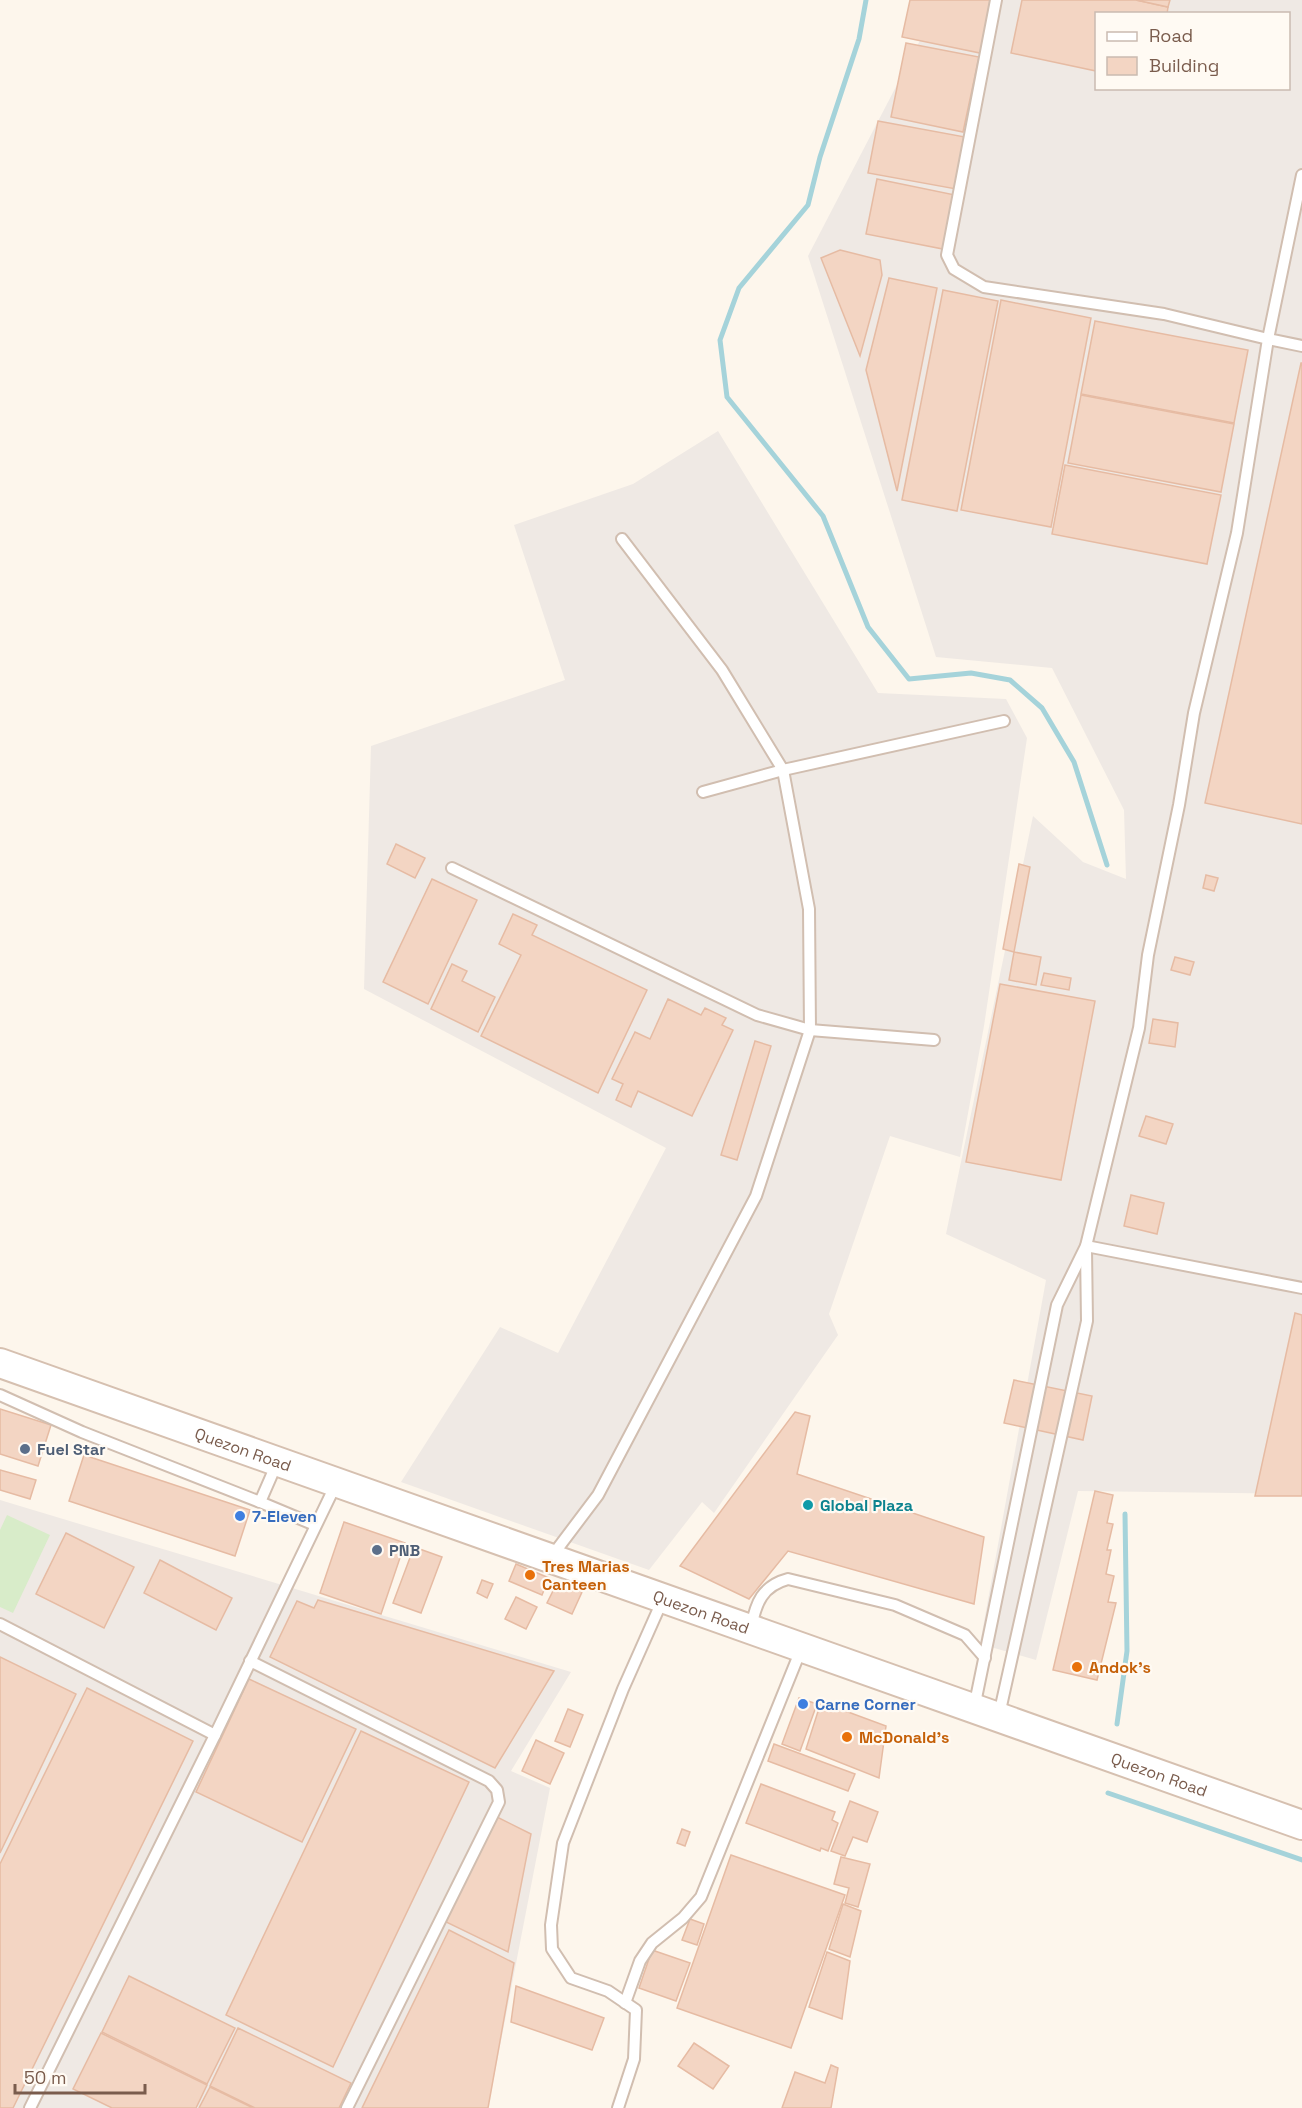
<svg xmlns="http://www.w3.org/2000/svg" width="1302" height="2108" font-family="'Space Grotesk',sans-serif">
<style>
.industrial{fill:#efe9e4;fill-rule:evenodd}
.green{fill:#d8ecc9}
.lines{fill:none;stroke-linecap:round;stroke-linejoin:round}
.stream{stroke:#a5d3da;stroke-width:5}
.building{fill:#f3d5c3;stroke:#e6bba3;stroke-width:1.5}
.service-casing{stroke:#d1beb0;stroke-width:14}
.secondary-casing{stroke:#d6c0b0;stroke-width:32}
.service{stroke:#fff;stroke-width:10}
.secondary{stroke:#fff;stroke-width:28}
.service-dot{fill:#5c6f8a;stroke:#fffaf3;stroke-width:2}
.culture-dot{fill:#0f9aa8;stroke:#fffaf3;stroke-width:2}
.shop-dot{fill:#3f7fe0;stroke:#fffaf3;stroke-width:2}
.food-dot{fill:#e8710a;stroke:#fffaf3;stroke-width:2}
.labels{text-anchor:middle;stroke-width:4.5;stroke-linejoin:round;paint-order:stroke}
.street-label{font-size:16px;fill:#7a5c4d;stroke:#fffaf3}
.service-label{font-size:16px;font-weight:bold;fill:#4e5e75;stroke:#fffaf3;text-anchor:start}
.culture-label{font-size:16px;font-weight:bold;fill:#0d838f;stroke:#fffaf3;text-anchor:start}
.shop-label{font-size:16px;font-weight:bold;fill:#366cbe;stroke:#fffaf3;text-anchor:start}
.food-label{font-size:16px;font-weight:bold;fill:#c56008;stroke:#fffaf3;text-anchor:start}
</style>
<rect width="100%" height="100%" fill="#fdf6ec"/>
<g class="industrial">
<path d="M941,0H1302V1494L1078,1491L1036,1660L980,1644L1046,1280L946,1234L1033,816L1083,862L1126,879L1124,810L1052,668L936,657L808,256ZM1096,14H1288V88H1096Z"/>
<polygon points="718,431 878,693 1006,699 1027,738 984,1026 960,1157 890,1136 829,1314 838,1335 714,1513 702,1502 649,1570 401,1482 500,1327 558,1353 666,1148 364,989 371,746 565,680 514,525 633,484"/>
<polygon points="0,1500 571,1672 511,1771 550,1788 488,2108 0,2108"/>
</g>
<polygon class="green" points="7,1515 50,1535 13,1613 0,1607 0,1530"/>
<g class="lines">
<g class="stream">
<polyline points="866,0 859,39 820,157 808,205 739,288 720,340 727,397 823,516 868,627 909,679 971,673 1010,680 1042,708 1074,762 1107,865"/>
<polyline points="1117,1724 1127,1651 1125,1514"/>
<polyline points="1108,1793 1302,1860"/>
</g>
</g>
<g class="building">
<polygon points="910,0 991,0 980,53 902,37"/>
<polygon points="1022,0 1136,0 1168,7 1167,14 1096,14 1096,71 1011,53"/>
<polygon points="1136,0 1170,0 1168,7"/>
<polygon points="906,43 979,57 963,132 891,117"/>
<polygon points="878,121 965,137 956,189 868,173"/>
<polygon points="877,179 955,195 943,249 866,234"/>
<polygon points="840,250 880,260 882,275 860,356 821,258"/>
<polygon points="889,278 937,288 897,491 866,370"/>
<polygon points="943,290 998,301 957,511 902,500"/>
<polygon points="1001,300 1091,318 1051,527 961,510"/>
<polygon points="1095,321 1248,350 1234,423 1081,394"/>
<polygon points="1301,363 1302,363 1302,824 1205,803"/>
<polygon points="1081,395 1234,424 1221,492 1068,463"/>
<polygon points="1065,465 1221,495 1207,564 1052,534"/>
<polygon points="396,844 425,858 415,878 387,864"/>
<polygon points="1019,864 1030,867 1014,952 1003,949"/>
<polygon points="1206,875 1218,878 1214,891 1203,888"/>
<polygon points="432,879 477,900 428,1004 383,982"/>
<polygon points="513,914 537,925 532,935 647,990 598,1093 481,1036 521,955 499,944"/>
<polygon points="1014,952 1041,957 1036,985 1009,980"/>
<polygon points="1175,957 1194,962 1190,975 1171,970"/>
<polygon points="452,964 467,971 462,981 495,997 478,1032 431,1009"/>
<polygon points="1044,973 1071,978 1069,990 1041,985"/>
<polygon points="1000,984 1095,1001 1061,1180 966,1162"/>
<polygon points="668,999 701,1015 705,1008 726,1018 722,1025 733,1030 692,1116 638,1091 631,1107 616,1100 623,1084 612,1079 635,1032 650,1039"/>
<polygon points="1153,1019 1178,1023 1175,1047 1149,1043"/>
<polygon points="755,1041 771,1046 737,1160 721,1155"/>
<polygon points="1146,1116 1173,1124 1166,1144 1139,1136"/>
<polygon points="1131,1195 1164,1203 1157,1234 1124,1226"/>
<polygon points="1295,1313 1302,1315 1302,1496 1255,1496"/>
<polygon points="1014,1380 1092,1396 1083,1440 1004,1423"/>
<polygon points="0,1409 51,1425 38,1466 0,1454"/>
<polygon points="795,1412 810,1416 797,1474 984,1537 974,1604 788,1551 749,1599 680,1566"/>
<polygon points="84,1455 250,1510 235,1556 69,1501"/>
<polygon points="0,1470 36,1480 30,1499 0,1490"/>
<polygon points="1095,1491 1113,1495 1107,1523 1113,1524 1107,1550 1111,1550 1106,1574 1114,1576 1108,1602 1116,1603 1097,1680 1053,1670"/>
<polygon points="344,1522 405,1543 381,1614 320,1593"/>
<polygon points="66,1533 134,1567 104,1628 36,1594"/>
<polygon points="414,1547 442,1557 421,1613 393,1603"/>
<polygon points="160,1560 232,1598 216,1630 144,1593"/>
<polygon points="516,1564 549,1578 542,1595 509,1581"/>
<polygon points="482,1580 493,1584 487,1598 477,1593"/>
<polygon points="558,1581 582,1592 572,1614 547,1603"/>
<polygon points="516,1597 537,1607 526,1629 505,1619"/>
<polygon points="318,1600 554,1671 495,1768 270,1657 297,1601 314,1608"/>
<polygon points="0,1657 76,1694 0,1853"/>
<polygon points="249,1679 356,1729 302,1842 196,1792"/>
<polygon points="87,1688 193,1741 13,2108 0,2108 0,1864"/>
<polygon points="799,1698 817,1704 800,1751 782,1744"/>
<polygon points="821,1702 886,1726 879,1778 806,1749"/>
<polygon points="568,1709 583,1715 570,1747 555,1741"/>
<polygon points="361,1731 469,1782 333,2067 226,2015"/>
<polygon points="536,1740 564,1753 550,1784 522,1771"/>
<polygon points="774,1744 855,1774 848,1791 768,1761"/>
<polygon points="761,1784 835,1812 832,1820 838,1823 828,1851 821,1848 820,1851 746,1823"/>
<polygon points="850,1801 878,1812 867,1842 853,1837 845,1856 831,1851"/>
<polygon points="493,1815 531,1834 508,1952 444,1921"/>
<polygon points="682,1829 690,1832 685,1846 677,1843"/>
<polygon points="731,1855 845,1895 791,2048 677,2008"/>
<polygon points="841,1857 870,1864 858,1907 845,1903 849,1888 834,1884"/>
<polygon points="843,1904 861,1911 850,1957 829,1949"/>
<polygon points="690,1919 704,1924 697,1945 682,1940"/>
<polygon points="449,1930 514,1963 488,2108 362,2108"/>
<polygon points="652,1950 690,1963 676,2001 639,1988"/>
<polygon points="827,1952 850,1961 842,2019 809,2007"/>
<polygon points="129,1976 235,2028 207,2084 102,2032"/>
<polygon points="516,1986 604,2018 592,2050 511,2022"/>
<polygon points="238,2028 351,2083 339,2108 255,2108 210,2086"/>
<polygon points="101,2033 207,2085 196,2108 112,2108 73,2089"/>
<polygon points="694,2043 729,2066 713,2089 678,2066"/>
<polygon points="831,2065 838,2068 831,2108 782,2108 795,2072 825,2083"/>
<polygon points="210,2087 253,2108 199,2108"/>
</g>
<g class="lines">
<defs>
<g id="service">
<polyline points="1302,175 1268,339 1302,346"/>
<polyline points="703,792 783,770 1004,721"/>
<polyline points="452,868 757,1015 810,1030 934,1040"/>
<polyline points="1086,1246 1302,1288"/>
<polyline points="0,1395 82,1432 260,1502 277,1463"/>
<polyline points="260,1502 315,1525"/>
<polyline points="552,1556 598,1495 756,1196 810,1030 809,909 783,770 722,670 622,539"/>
<polyline points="0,1624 215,1735"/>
<path d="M751,1627C756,1603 762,1586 788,1579L895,1605L965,1635L985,1658"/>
<polyline points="250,1661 489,1781 497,1790 499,1802 347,2108"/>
<polyline points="974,1708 1057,1305 1086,1246 1139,1028 1148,955 1179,805 1194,713 1237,533 1268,339 1164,314 984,287 954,269 947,255 996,0"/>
<polyline points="999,1715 1087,1321 1086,1249"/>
<polyline points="625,2003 640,1961 652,1943 683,1918 701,1897 802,1647"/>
<polyline points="30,2108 215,1735 336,1484"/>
<polyline points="618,2108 634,2059 636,2010 608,1991 571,1978 552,1949 551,1925 563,1843 623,1689 663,1599"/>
</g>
<g id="secondary">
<path id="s1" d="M0,1363L1302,1825"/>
</g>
</defs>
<use href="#service" class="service-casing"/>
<use href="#secondary" class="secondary-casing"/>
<use href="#service" class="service"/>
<use href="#secondary" class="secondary"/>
</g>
<g class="service-dot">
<circle cx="25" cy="1449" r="6"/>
<circle cx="377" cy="1550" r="6"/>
</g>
<circle class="culture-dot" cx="808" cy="1505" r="6"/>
<g class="shop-dot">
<circle cx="240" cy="1516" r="6"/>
<circle cx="803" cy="1704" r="6"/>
</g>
<g class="food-dot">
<circle cx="530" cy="1575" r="6"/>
<circle cx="1077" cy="1667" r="6"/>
<circle cx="847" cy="1737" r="6"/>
</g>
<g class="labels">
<g class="street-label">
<text dy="6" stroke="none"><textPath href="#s1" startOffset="258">Quezon Road</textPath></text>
<text dy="6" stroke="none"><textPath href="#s1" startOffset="744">Quezon Road</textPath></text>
<text dy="6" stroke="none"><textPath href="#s1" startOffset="1230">Quezon Road</textPath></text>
</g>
<g class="service-label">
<text x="37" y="1455">Fuel Star</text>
<text x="389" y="1556">PNB</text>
</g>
<g class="culture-label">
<text x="820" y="1511">Global Plaza</text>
</g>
<g class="shop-label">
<text x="252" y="1522">7-Eleven</text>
<text x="815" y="1710">Carne Corner</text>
</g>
<g class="food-label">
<text x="542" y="1572">Tres Marias<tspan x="542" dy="18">Canteen</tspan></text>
<text x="1089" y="1673">Andok's</text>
<text x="859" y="1743">McDonald's</text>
</g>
</g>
<rect x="1095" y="12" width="195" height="78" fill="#fffaf3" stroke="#cabbb1" stroke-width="1.5"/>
<rect x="1107" y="32" width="30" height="9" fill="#ffffff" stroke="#cabbb1" stroke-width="1.5"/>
<text x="1149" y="42" font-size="18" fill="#7a5c4d">Road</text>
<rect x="1107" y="57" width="30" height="18" fill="#f3d5c3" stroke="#cabbb1" stroke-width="1.5"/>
<text x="1149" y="72" font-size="18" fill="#7a5c4d">Building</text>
<path d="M15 2084v9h130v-9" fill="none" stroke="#7a5c4d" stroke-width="3"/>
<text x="24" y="2084" font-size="18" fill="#7a5c4d" stroke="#fffaf3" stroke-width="4.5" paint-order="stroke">50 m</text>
</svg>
